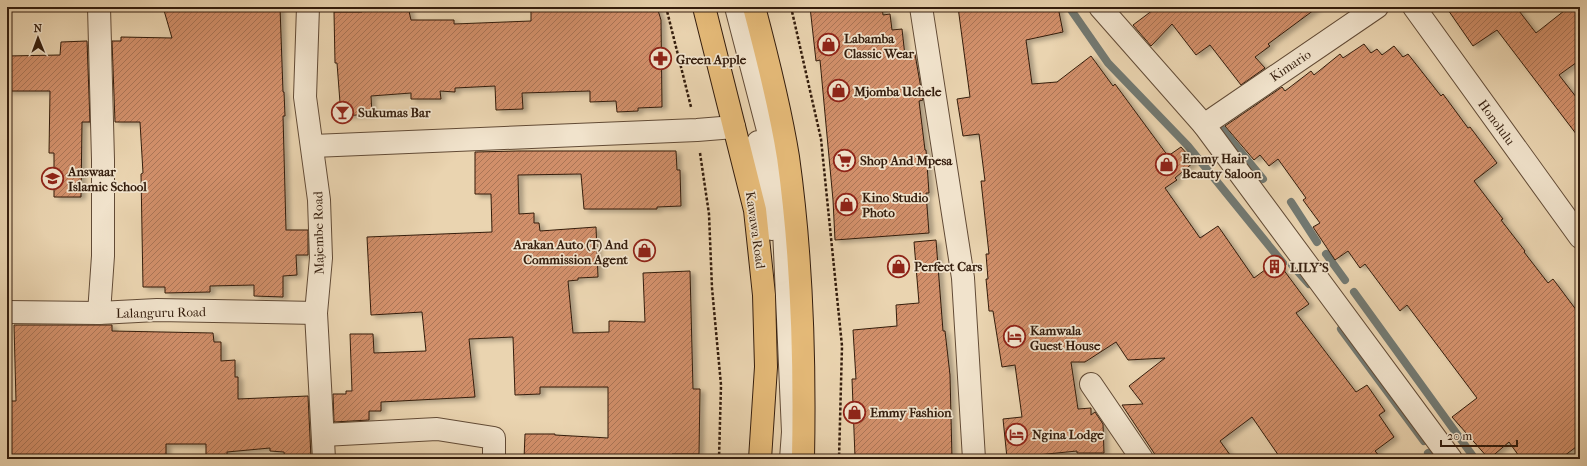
<svg xmlns="http://www.w3.org/2000/svg" width="1587" height="466" font-family="'IM FELL French Canon',serif">
<style>
.lines{fill:none;stroke-linecap:round;stroke-linejoin:round}
.stream{stroke:#727972;stroke-width:8}
.building{fill:url(#building-hatch);stroke:#341d0d;filter:url(#shadow)}
.minor-casing{stroke:#624b36;stroke-width:24}
.major-casing{stroke:#341d0d;stroke-width:24}
.path{stroke:#341d0d;stroke-width:2.5;stroke-dasharray:3 2;stroke-linecap:butt}
.minor{stroke:#f1e3cc;stroke-width:22}
.major{stroke:#e5ba78;stroke-width:22}
.labels{text-anchor:middle;stroke-width:3.5;stroke-linejoin:round;paint-order:stroke}
.poi-label{font-size:13px;font-weight:bold;fill:#341d0d;stroke:#f1e3cc;text-anchor:start}
.street-label{font-size:13px;fill:#341d0d;stroke:#f1e3cc}
</style>
<defs>
<pattern id="building-hatch" width="6" height="6" patternUnits="userSpaceOnUse"><rect width="6" height="6" fill="#d18f6a"/><path d="M-1 1l2-2M0 6l6-6M5 7l2-2" fill="none" stroke="#aa7456"/></pattern>
<filter id="shadow"><feDropShadow dx="4.5" dy="2.5" stdDeviation="2" flood-color="#0004"/></filter>
</defs>
<rect width="100%" height="100%" fill="#ead4b0"/>
<filter id="stains"><feTurbulence type="fractalNoise" baseFrequency=".005" numOctaves="4"/><feColorMatrix values="0 0 0 0 .2 0 0 0 0 .09 0 0 0 0 .02 0 0 0 .5 -.17"/></filter>
<radialGradient id="worn" r=".72"><stop offset=".6" stop-color="#630" stop-opacity="0"/><stop offset="1" stop-color="#630" stop-opacity=".3"/></radialGradient>
<g class="lines">
<g class="stream">
<polyline points="1069,7 1108,63 1188,146 1283,263"/>
<polyline points="1217,123 1263,179"/>
<polyline points="1291,202 1317,242"/>
<polyline points="1326,254 1345,280"/>
<polyline points="1292,265 1309,284"/>
<polyline points="1354,292 1475,459"/>
<polyline points="1341,329 1424,441"/>
<polyline points="1428,453 1432,459"/>
</g>
</g>
<g class="building">
<polygon points="163,7 280,7 283,92 284,92 285,116 283,116 286,230 308,230 308,255 296,255 297,275 283,276 283,297 254,296 254,285 210,286 210,292 165,293 165,287 143,287 141,174 143,173 140,122 115,122 112,41 121,41 121,37 172,38"/>
<polygon points="361,7 408,7 411,20 454,20 454,24 531,21 531,7 657,7 661,20 662,107 638,108 638,111 617,112 616,101 590,102 590,91 522,93 523,109 496,110 495,86 455,88 455,92 440,91 441,99 411,99 411,93 371,96 372,114 341,116 337,63 335,63 334,12 362,12"/>
<polygon points="810,7 882,7 883,15 890,14 892,30 902,29 905,56 915,54 923,100 919,101 925,150 926,150 929,193 926,193 929,233 835,240 833,200 820,60 816,61"/>
<polygon points="958,7 1058,7 1063,32 1026,40 1032,84 1057,82 1091,56 1113,86 1115,84 1168,156 1181,147 1194,162 1175,178 1177,180 1165,188 1200,238 1218,226 1254,278 1277,261 1309,304 1296,313 1356,392 1367,385 1385,411 1379,415 1394,437 1375,451 1382,459 1281,459 1252,417 1220,441 1233,459 1158,459 1122,405 1143,404 1129,386 1165,358 1128,360 1116,342 1085,362 1071,362 1078,409 1091,408 1091,415 1095,412 1103,424 1104,453 1077,453 1077,451 1007,458 1003,419 1022,417 1015,365 1002,367 993,311 989,311 986,279 988,279 986,254 989,254 981,181 985,181 979,134 963,136 957,99 970,97"/>
<polygon points="1157,7 1318,7 1268,44 1270,46 1255,57 1265,68 1241,85 1210,45 1196,55 1172,24 1151,46 1133,25"/>
<polygon points="1446,7 1516,7 1536,33 1569,7 1580,7 1580,60 1559,75 1580,102 1580,139 1497,30 1473,46"/>
<polygon points="87,41 90,122 82,122 81,197 54,197 54,153 49,153 50,91 7,91 7,56 60,55 61,42"/>
<polygon points="1364,44 1371,53 1377,49 1382,55 1394,46 1403,57 1408,54 1441,96 1443,94 1468,128 1470,127 1497,163 1474,181 1503,219 1501,220 1525,251 1524,252 1548,283 1553,279 1580,315 1580,444 1560,459 1521,459 1509,442 1489,459 1452,417 1477,398 1407,305 1400,311 1365,264 1360,268 1348,251 1335,260 1313,227 1320,223 1303,200 1306,198 1278,159 1269,166 1260,155 1254,160 1225,126 1282,87 1285,91 1311,71 1314,75 1340,54 1343,58"/>
<polygon points="518,151 676,151 677,170 680,170 681,206 657,207 657,209 584,209 581,174 518,175 519,214 534,213 534,223 539,223 540,231 596,227 598,277 578,278 578,280 568,281 573,333 609,332 609,321 645,322 643,273 690,271 693,389 700,389 699,454 672,454 671,459 524,459 525,434 555,434 555,435 608,438 608,387 540,387 540,394 515,395 513,337 469,339 475,397 381,402 381,411 369,411 369,420 334,422 333,394 346,394 346,391 352,391 350,334 373,334 374,353 426,351 422,312 371,315 367,237 492,232 491,194 475,194 475,152"/>
<polygon points="936,240 943,331 945,331 950,375 952,459 861,459 861,456 855,457 852,379 856,379 853,330 897,326 896,305 919,303 914,242"/>
<polygon points="14,325 112,325 112,331 213,333 214,342 221,342 221,361 235,360 235,377 238,377 238,399 308,396 311,458 285,459 284,452 270,451 270,448 227,452 227,459 206,459 206,444 166,444 166,459 7,459 7,401 16,401"/>
</g>
<g class="lines">
<defs>
<g id="minor">
<polyline points="99,7 103,160 103,256 99,313"/>
<polyline points="308,7 305,97 319,200 321,258 316,313 324,459"/>
<polyline points="736,7 782,184 793,432 791,459"/>
<polyline points="921,7 963,278 974,459"/>
<polyline points="1100,7 1204,125 1451,459"/>
<polyline points="1414,7 1580,237"/>
<polyline points="1204,125 1377,7"/>
<polyline points="758,142 772,229"/>
<polyline points="313,146 697,130 734,127"/>
<polyline points="7,312 99,313 157,310 316,313"/>
<polyline points="1091,384 1142,459"/>
<polyline points="323,435 437,429 494,438 494,459"/>
</g>
<g id="major">
<polyline points="704,7 755,210 764,295 766,367 760,459"/>
<path d="M754,7C767,56 780,107 788,157C802,257 805,359 803,459"/>
</g>
</defs>
<use href="#minor" class="minor-casing"/>
<use href="#major" class="major-casing"/>
<g class="path">
<polyline points="666,7 691,107"/>
<polyline points="791,7 821,139 842,346 839,459"/>
<polyline points="700,153 709,214 712,288 721,385 719,459"/>
</g>
<use href="#minor" class="minor"/>
<use href="#major" class="major"/>
</g>
<defs>
<symbol id="shop-ring" viewBox="-11 -11 22 22"><circle r="9.5" fill="#f1e3cc" stroke="#8f2418" stroke-width="1.5"/><path d="M-5-2.5h2.3a2.7 3.5 0 0 1 5.4 0H5L5.5 6h-11ZM-1.5-2.5h3a1.5 2.3 0 0 0-3 0Z" fill="#8f2418"/></symbol>
<symbol id="pharmacy-ring" viewBox="-11 -11 22 22"><circle r="9.5" fill="#f1e3cc" stroke="#8f2418" stroke-width="1.5"/><path d="M-2-6h4v4h4v4h-4v4h-4v-4h-4v-4h4Z" fill="#8f2418"/></symbol>
<symbol id="bar-ring" viewBox="-11 -11 22 22"><circle r="9.5" fill="#f1e3cc" stroke="#8f2418" stroke-width="1.5"/><path d="M-6-5H6L.8 .8V4.5H3.5V6h-7V4.5H-.8V.8Z" fill="#8f2418"/></symbol>
<symbol id="supermarket-ring" viewBox="-11 -11 22 22"><circle r="9.5" fill="#f1e3cc" stroke="#8f2418" stroke-width="1.5"/><path d="M-6-5.5h2.5l.6 2H6L4.5 2H-2.5L-4.4-4H-6ZM-1.5 3.2a1.3 1.3 0 1 0 .1 0ZM3 3.2a1.3 1.3 0 1 0 .1 0Z" fill="#8f2418"/></symbol>
<symbol id="school-ring" viewBox="-11 -11 22 22"><circle r="9.5" fill="#f1e3cc" stroke="#8f2418" stroke-width="1.5"/><path d="M0-5L7-2L0 1L-7-2ZM-4 1L0 2.5L4 1V4Q0 6-4 4Z" fill="#8f2418"/></symbol>
<symbol id="building-ring" viewBox="-11 -11 22 22"><circle r="9.5" fill="#f1e3cc" stroke="#8f2418" stroke-width="1.5"/><path d="M-4-6H4V6H1V3H-1V6H-4ZM-2.5-4.3h1.7v1.8h-1.7ZM.8-4.3h1.7v1.8H.8ZM-2.5-1h1.7V.8h-1.7ZM.8-1h1.7V.8H.8Z" fill="#8f2418"/></symbol>
<symbol id="hotel-ring" viewBox="-11 -11 22 22"><circle r="9.5" fill="#f1e3cc" stroke="#8f2418" stroke-width="1.5"/><path d="M-6-4.5h1.5V1H6V5H4.5V3h-9V5H-6ZM-4 0a1.8 1.8 0 1 1 3.6 0ZM.5 0V-2.5h3Q6-2.5 6 0Z" fill="#8f2418"/></symbol>
</defs>
<g fill-rule="evenodd">
<use href="#shop-ring" x="816" y="32" width="25" height="25"/>
<use href="#pharmacy-ring" x="648" y="46" width="25" height="25"/>
<use href="#shop-ring" x="826" y="78" width="25" height="25"/>
<use href="#bar-ring" x="330" y="100" width="25" height="25"/>
<use href="#supermarket-ring" x="832" y="148" width="25" height="25"/>
<use href="#shop-ring" x="1154" y="152" width="25" height="25"/>
<use href="#school-ring" x="40" y="166" width="25" height="25"/>
<use href="#shop-ring" x="834" y="192" width="25" height="25"/>
<use href="#shop-ring" x="632" y="238" width="25" height="25"/>
<use href="#shop-ring" x="886" y="254" width="25" height="25"/>
<use href="#building-ring" x="1262" y="254" width="25" height="25"/>
<use href="#hotel-ring" x="1002" y="324" width="25" height="25"/>
<use href="#shop-ring" x="842" y="400" width="25" height="25"/>
<use href="#hotel-ring" x="1004" y="422" width="25" height="25"/>
</g>
<g class="labels">
<g class="poi-label">
<text x="844" y="43">Labamba<tspan x="844" dy="15">Classic Wear</tspan></text>
<text x="676" y="64">Green Apple</text>
<text x="854" y="96">Mjomba Uchele</text>
<text x="358" y="117">Sukumas Bar</text>
<text x="1182" y="163">Emmy Hair<tspan x="1182" dy="15">Beauty Saloon</tspan></text>
<text x="860" y="165">Shop And Mpesa</text>
<text x="68" y="176">Answaar<tspan x="68" dy="15">Islamic School</tspan></text>
<text x="862" y="202">Kino Studio<tspan x="862" dy="15">Photo</tspan></text>
<text x="628" y="249" text-anchor="end">Arakan Auto (T) And<tspan x="628" dy="15">Commission Agent</tspan></text>
<text x="914" y="271">Perfect Cars</text>
<text x="1290" y="272">LILY'S</text>
<text x="1030" y="335">Kamwala<tspan x="1030" dy="15">Guest House</tspan></text>
<text x="870" y="417">Emmy Fashion</text>
<text x="1032" y="439">Ngina Lodge</text>
</g>
<g class="street-label">
<text transform="translate(1290 65) rotate(-34)" y="5">Kimario</text>
<text transform="translate(1497 122) rotate(54)" y="5">Honolulu</text>
<text transform="translate(756 230) rotate(82)" y="5">Kawawa Road</text>
<text transform="translate(318 233) rotate(-91)" y="5">Majembe Road</text>
<text transform="translate(161 312) rotate(-1)" y="5">Lalanguru Road</text>
</g>
</g>
<rect width="1587" height="466" fill="none" stroke="#ead4b0" stroke-width="24"/>
<rect x="8" y="8" width="1571" height="450" fill="none" stroke="#341d0d" stroke-width="2"/>
<rect x="12" y="12" width="1563" height="442" fill="none" stroke="#341d0d"/>
<g transform="translate(38 38) rotate(359)" stroke="#f1e3cc" stroke-width="3" paint-order="stroke">
<path d="M0-3L7 15L0 10L-7 15Z" fill="#341d0d"/>
<text y="-6" font-size="11" font-weight="bold" text-anchor="middle" fill="#341d0d">N</text>
</g>
<path d="M1441 440v6h76v-6" fill="none" stroke="#341d0d" stroke-width="2"/>
<text x="1447" y="440" font-size="12" fill="#341d0d" stroke="#f1e3cc" stroke-width="3" paint-order="stroke">20 m</text>
<rect width="100%" height="100%" filter="url(#stains)"/>
<rect width="100%" height="100%" fill="url(#worn)"/>
</svg>
